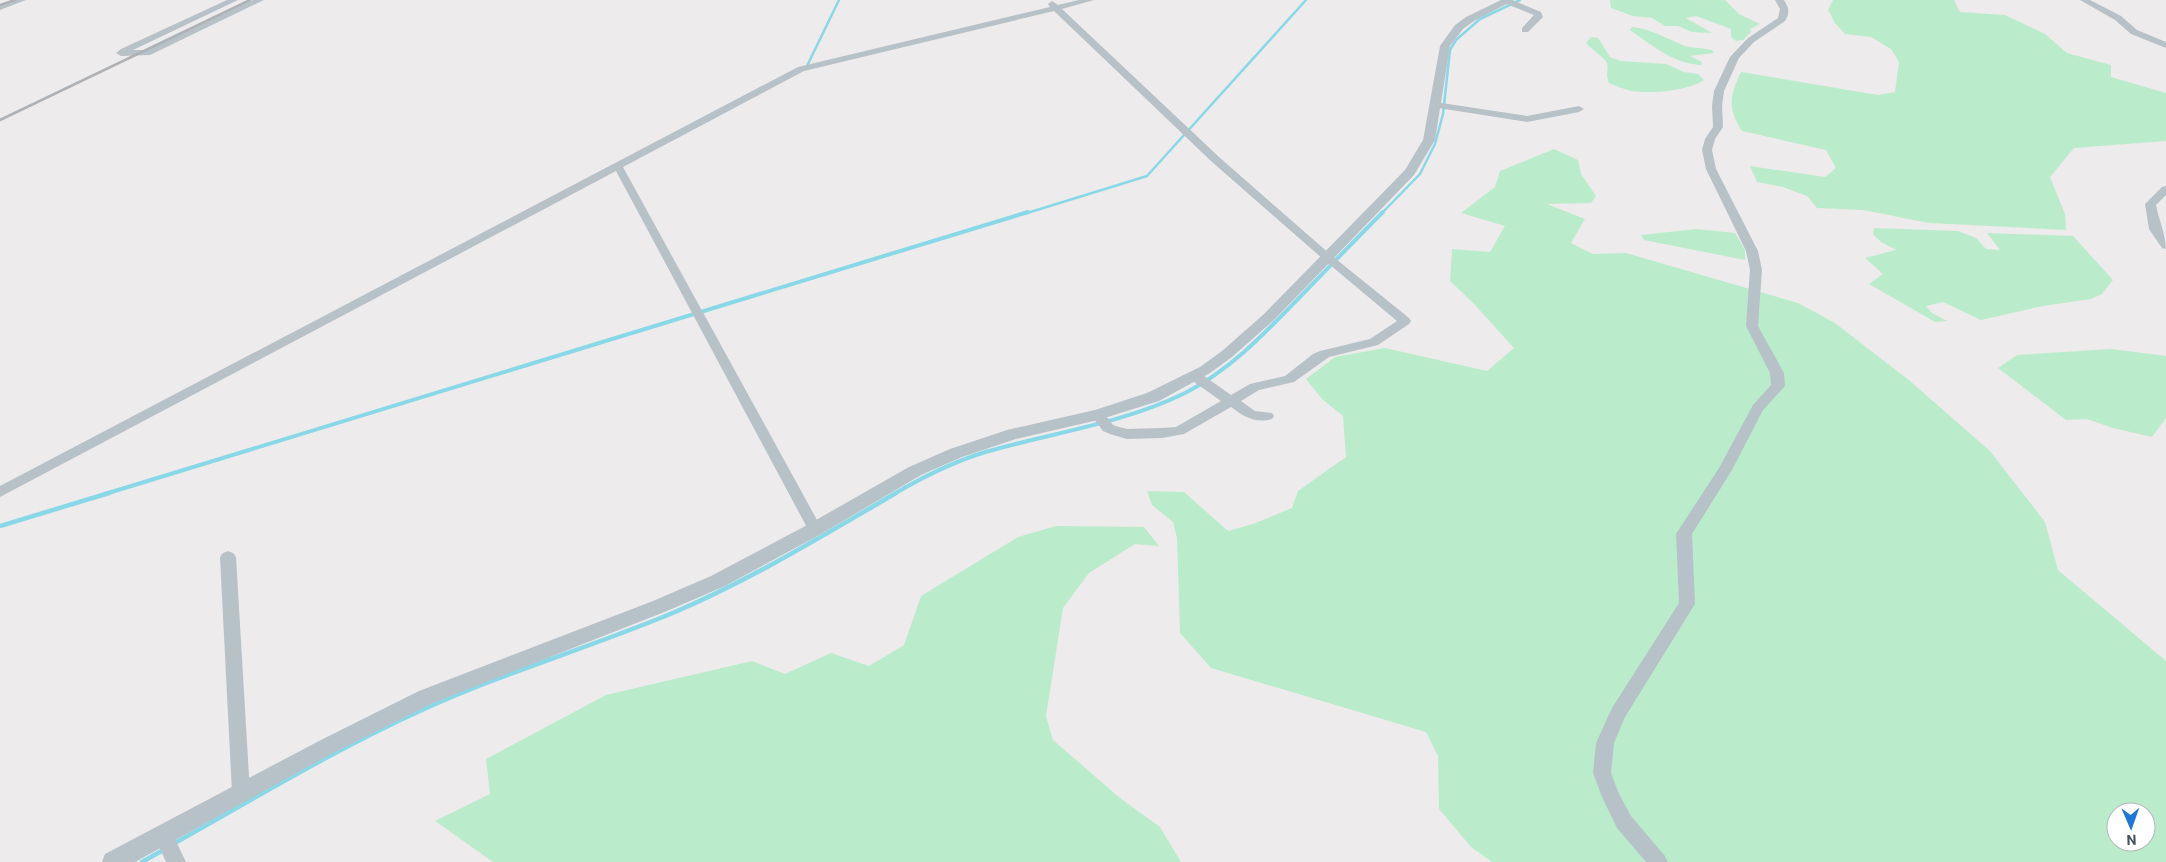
<svg xmlns="http://www.w3.org/2000/svg" width="2166" height="862" font-family="Roboto,sans-serif">
<style>
.green{fill:#baeccb;fill-rule:evenodd}
.lines{fill:none;stroke-linecap:round;stroke-linejoin:round}
.stream-far2{stroke:#88d8e8;stroke-width:2.5}
.stream-far1{stroke:#88d8e8;stroke-width:4}
.stream{stroke:#88d8e8;stroke-width:4.5}
.minor{fill:#b7c1c8;fill-rule:evenodd}
.tertiary{fill:#b7c1c8;fill-rule:evenodd}
.rail{stroke:#aeb1b6;stroke-width:2.5}
</style>
<rect width="100%" height="100%" fill="#eeebec"/>
<g class="green">
<polygon points="1610,0 1725,0 1739,14 1760,24 1750,29 1751,32 1743,40 1736,41 1731,37 1731,29 1696,16 1686,18 1712,33 1692,32 1678,26 1665,26 1652,18 1633,16 1611,8"/>
<path d="M1833,0H1954L1960,12L2005,15L2045,34L2067,53L2111,65V77L2166,93V141L2074,148L2050,177L2065,214L2066,230L1929,223L1863,210L1817,208L1807,196L1783,187L1757,182L1750,166L1825,177L1836,168L1826,150L1742,131C1727,108 1730,95 1741,72L1878,95L1895,92L1899,62L1891,49L1871,37L1845,34L1835,23L1828,10Z"/>
<path d="M1632,27C1652,29 1667,39 1685,46C1693,48 1703,48 1712,50L1714,53L1690,56L1702,62L1701,65C1672,63 1653,46 1630,30Z"/>
<path d="M1591,37L1598,38L1610,57L1621,61L1666,64L1684,72L1698,74L1704,80C1687,91 1652,94 1631,91C1624,89 1616,86 1609,83C1605,74 1609,70 1607,63C1605,58 1590,48 1586,43Z"/>
<path d="M1554,149L1578,160L1581,174L1596,196L1591,203L1547,204L1585,219L1571,243L1593,254L1626,253L1798,303L1835,323L1910,381L1990,451L2045,522L2058,570L2166,661V862H1492L1471,847L1439,809L1438,756L1426,732L1211,668L1180,633L1177,538L1173,522L1152,505L1147,491L1184,492L1228,531L1253,524L1292,508L1298,491L1346,457L1343,416L1322,399L1306,379L1335,357L1385,348L1487,371L1514,348L1474,304L1450,281L1452,249L1490,252L1505,226L1461,213L1495,187L1500,171ZM2116,812H2146V842H2116Z"/>
<polygon points="1874,228 1958,231 1976,238 1986,249 2000,250 1987,233 2073,236 2113,280 2102,294 2091,299 2043,306 1981,320 1943,302 1926,306 1932,313 1947,321 1935,322 1869,284 1883,274 1865,258 1896,250 1881,242 1873,234"/>
<polygon points="1696,229 1735,233 1745,250 1745,260 1644,240 1641,235"/>
<polygon points="2111,349 2166,356 2166,418 2152,437 2113,428 2087,419 2066,420 1998,368 2017,355"/>
<polygon points="1056,526 1144,527 1159,546 1135,544 1089,573 1063,608 1046,716 1053,740 1120,798 1160,827 1181,862 493,862 435,821 490,794 486,759 606,695 752,661 785,674 831,653 869,666 904,645 921,596 1018,537"/>
</g>
<g class="lines">
<g class="stream-far2">
<polyline points="806,68 839,0"/>
<polyline points="1024,214 1147,176 1306,0"/>
<polyline points="1381,214 1420,174 1435,144 1443,114 1450,50 1456,40 1480,19 1520,0"/>
</g>
<g class="stream-far1">
<polyline points="105,494 1028,212"/>
<path d="M894,494C921,478 949,464 979,454C1048,433 1120,425 1185,393C1230,370 1264,334 1298,299C1326,270 1354,241 1383,212"/>
</g>
<g class="stream">
<polyline points="0,526 109,493"/>
<path d="M173,844C255,798 336,749 422,710C505,672 592,647 675,612C752,579 824,535 896,493"/>
<polyline points="142,862 165,849"/>
</g>
<g class="minor">
<polygon points="13,0 26,0 0,10 0,4"/>
<polygon points="227,0 238,0 133,50 146,50 253,0 264,0 150,55 121,56 116,53 121,49"/>
<path d="M1079,0H1094L1062,9L1219,157L1331,255L1409,318L1411,321L1409,324L1378,345L1329,357L1294,382L1259,390L1241,401L1255,411L1272,413L1274,416L1272,419C1255,424 1243,416 1231,407L1184,434L1162,438L1127,439L1110,434L1103,431L1091,415L1093,412H1103L1113,425L1119,427L1127,429L1162,428L1176,427L1221,401L1190,379L1188,376L1190,373H1200L1231,395L1250,384L1285,376L1313,354L1320,351L1370,339L1397,321L1323,259L1211,161L1054,11L804,71L623,167L822,529L820,533L815,535L810,533L616,171L0,497V486L798,67L1050,7L1048,4L1052,1L1058,5Z"/>
<polygon points="1503,0 1512,0 1541,12 1543,17 1528,32 1522,32 1522,28 1534,15 1504,3"/>
<path d="M1775,0H1784C1789,8 1790,13 1785,21L1754,42L1739,58L1724,91L1722,106L1723,127L1715,139L1712,150L1716,169L1758,251L1762,270L1758,326L1784,373L1785,386L1763,410L1732,470L1692,534L1695,604L1625,717L1614,743L1611,773L1619,794L1631,816L1665,856L1668,862H1646L1617,828L1602,797L1593,773L1596,743L1612,708L1679,603L1676,534L1719,468L1753,405L1771,385L1770,373L1746,326L1750,270L1746,251L1706,169L1702,150L1705,139L1713,127L1712,106L1714,91L1730,57L1748,38L1778,18L1780,9Z"/>
<polygon points="2080,0 2090,0 2121,16 2137,30 2166,42 2166,48 2131,34 2115,20"/>
<polygon points="1435,102 1527,116 1579,106 1584,109 1579,112 1527,122 1432,107 1432,103"/>
<path d="M2166,186V195L2156,205C2159,220 2166,236 2166,249L2162,248L2149,229L2145,204L2162,187Z"/>
<polygon points="228,551 233,553 236,557 250,793 247,799 241,801 235,799 232,793 220,557 223,553"/>
<polygon points="163,826 170,829 186,862 166,862 154,835 156,829"/>
</g>
<polygon class="tertiary" points="1501,0 1514,0 1474,21 1463,29 1450,46 1435,140 1414,175 1274,320 1232,357 1210,373 1159,401 1098,420 1016,439 962,457 921,475 821,534 725,586 667,611 433,703 333,753 135,862 102,862 105,854 319,741 419,691 653,601 711,576 809,524 909,467 950,449 1007,430 1095,410 1147,393 1200,367 1222,351 1264,314 1405,170 1423,140 1440,46 1455,25 1466,17"/>
<g class="rail">
<polyline points="0,5 15,0"/>
<polyline points="0,120 250,0"/>
</g>
</g>
<g transform="translate(2131 827) rotate(178)"><circle r="24" fill="#ffffff" stroke="#b5b9bc"/>
<path d="M0-4L9 19L0 12L-9 19Z" fill="#1e77d6"/>
<text y="-8" font-size="14" font-weight="bold" text-anchor="middle" fill="#455058">N</text>
</g>
</svg>
